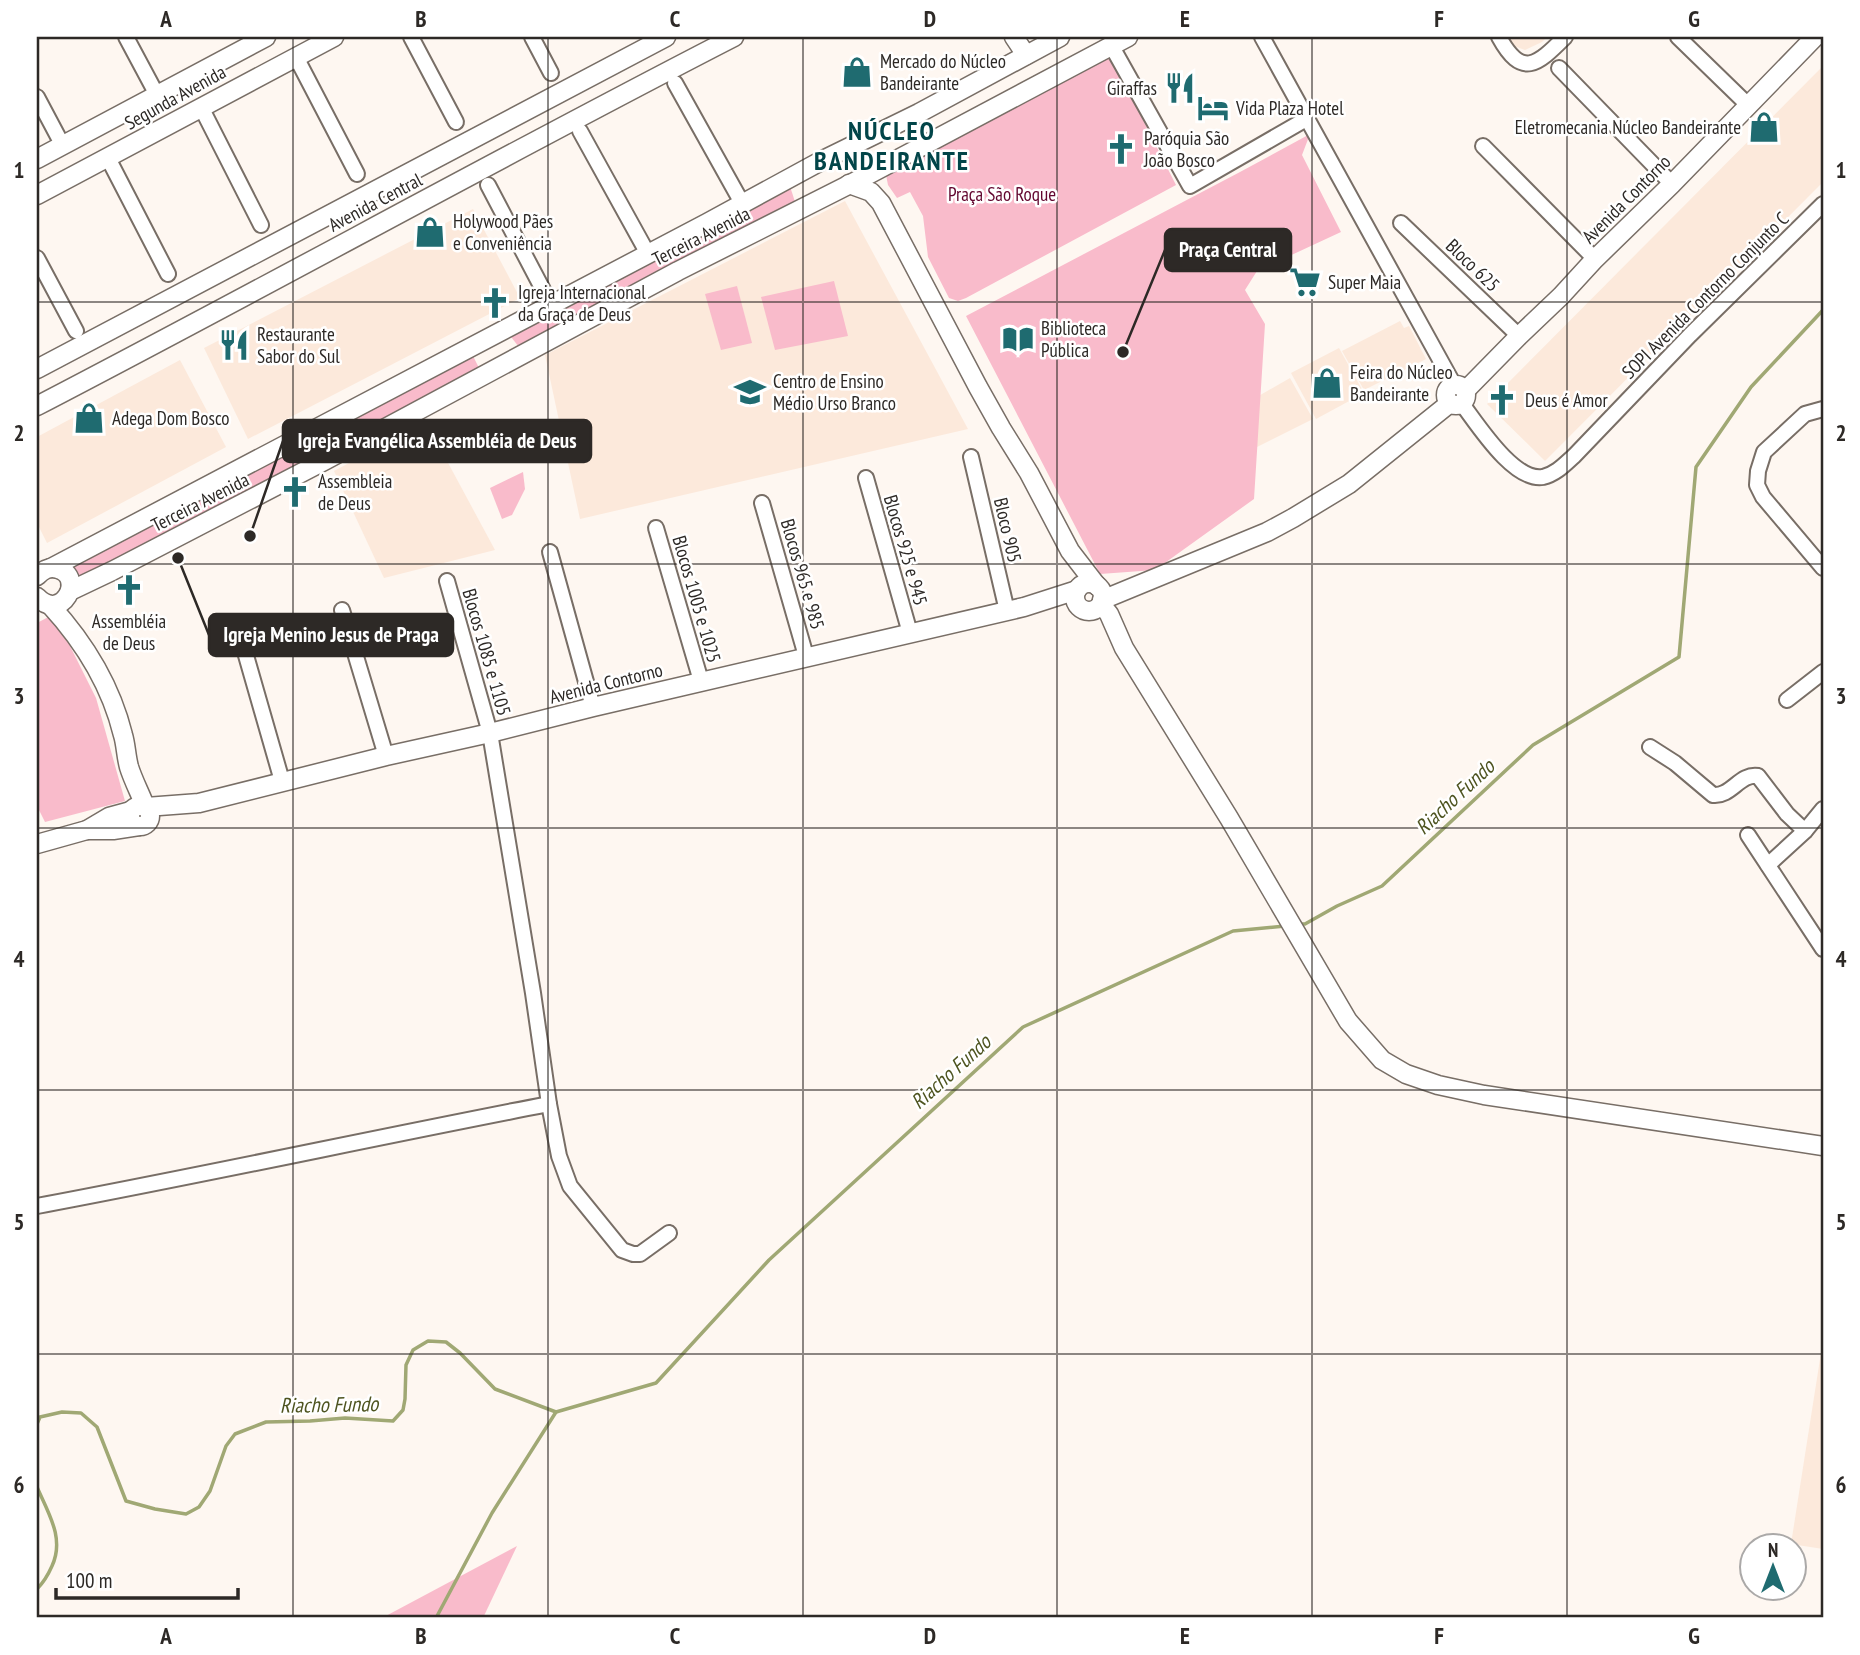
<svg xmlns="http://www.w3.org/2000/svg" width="1860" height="1655" font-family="'PT Sans Narrow',sans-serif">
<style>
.built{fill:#fce9db}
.green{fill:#f9bbcb}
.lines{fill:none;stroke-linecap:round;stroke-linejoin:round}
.stream{stroke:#a0a874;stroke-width:3.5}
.minor-casing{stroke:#786e66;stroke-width:18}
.tertiary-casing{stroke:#786e66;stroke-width:21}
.minor{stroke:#fff;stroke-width:14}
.tertiary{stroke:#fff;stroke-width:18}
.grid{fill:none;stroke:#2d2926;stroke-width:2;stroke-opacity:0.55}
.labels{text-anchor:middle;stroke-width:5;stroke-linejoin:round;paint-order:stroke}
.poi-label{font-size:19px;fill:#2d2926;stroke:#fff;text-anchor:start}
.street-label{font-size:19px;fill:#2d2926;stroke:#fff}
.park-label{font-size:19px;fill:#62062f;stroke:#fff}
.water-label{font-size:21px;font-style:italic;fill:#4e5420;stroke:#fff}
.district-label{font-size:26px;font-weight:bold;letter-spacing:2px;fill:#024549;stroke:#fff}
.leader{fill:none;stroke:#2d2926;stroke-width:2.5}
.callout-dot{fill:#2d2926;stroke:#fff;stroke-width:2.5}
.callout{fill:#2d2926;stroke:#2d2926;stroke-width:2.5}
.callout-label{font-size:21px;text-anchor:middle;font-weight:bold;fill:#fff}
.neatline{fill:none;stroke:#2d2926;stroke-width:2.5}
.grid-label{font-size:23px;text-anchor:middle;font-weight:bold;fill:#2d2926}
</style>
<rect width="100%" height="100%" fill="#fef7f1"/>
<g class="built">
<polygon points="1509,37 1547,37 1542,42 1525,50 1514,46"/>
<polygon points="1823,66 1823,182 1545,461 1487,404"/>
<polygon points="845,201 968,429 580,519 545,355"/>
<polygon points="473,209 520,298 248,439 204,348"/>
<polygon points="1400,321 1404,328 1409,326 1426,359 1364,390 1342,351"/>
<polygon points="1339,348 1364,393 1316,419 1291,373"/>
<polygon points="180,360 226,447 47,543 37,523 37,437"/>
<polygon points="1290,378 1313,419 1257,447 1236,409"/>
<polygon points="426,422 495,550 384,578 334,471"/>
<polygon points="1823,1340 1823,1549 1791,1544"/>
</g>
<g class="green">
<polygon points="1110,55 1176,185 966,298 958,301 949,298 928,257 923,216 910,192 897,198 888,185 886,175"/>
<polygon points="1310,134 1302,155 1341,232 1257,271 1245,290 1265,324 1254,499 1155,570 1100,574 966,316 1240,172"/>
<polygon points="789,183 795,202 522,351 508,333"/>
<polygon points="834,281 848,336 775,350 761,297"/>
<polygon points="737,286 752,343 721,350 705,294"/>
<polygon points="470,350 480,370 74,583 64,565"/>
<polygon points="523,472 525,489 512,515 502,519 490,488"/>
<polygon points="54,614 96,698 125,801 45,822 37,806 37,623"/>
<polygon points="517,1546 483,1618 382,1618"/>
</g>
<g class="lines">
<g class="stream">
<polyline points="1300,924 1305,924 1337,906 1382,886 1533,745 1679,657 1696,467 1751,387 1823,310"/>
<polyline points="37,1424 40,1417 62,1412 81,1413 97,1427 126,1501 155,1509 186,1514 199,1507 210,1491 226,1446 235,1434 266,1422 310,1421 345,1418 393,1421 403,1410 405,1399 406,1365 413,1350 428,1341 446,1342 460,1353 495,1389 556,1412 656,1383 769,1260 1023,1027 1233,931 1285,926"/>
<path d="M37,1487C48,1513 65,1538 52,1566C48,1575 44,1582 37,1589"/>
<polyline points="436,1618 492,1513 556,1412"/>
</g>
<defs>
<g id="minor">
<polyline points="126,37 157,95"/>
<polyline points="411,37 456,122"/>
<polyline points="532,37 551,73"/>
<polyline points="1262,37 1454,385"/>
<path d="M1499,37C1522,79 1537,65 1565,37"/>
<polyline points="1678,37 1749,106"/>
<polyline points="1111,45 1190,186 1308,118"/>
<polyline points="296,57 357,174"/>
<polyline points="1559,68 1672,184"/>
<polyline points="675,83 742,203"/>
<polyline points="37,97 63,146"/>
<polyline points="201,107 261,225"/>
<polyline points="580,131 648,254"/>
<polyline points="1483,146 1595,259"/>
<polyline points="108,158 168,274"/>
<polyline points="488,185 551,305"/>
<polyline points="1401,223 1519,336"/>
<polyline points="37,258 76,331"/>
<path d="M1462,404C1478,425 1514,482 1543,477C1556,474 1565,464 1574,456L1690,335L1823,204"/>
<polyline points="1823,409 1805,414 1764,452 1758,471 1757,485 1763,497 1823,568"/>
<polyline points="971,457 1007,611"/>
<polyline points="866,478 910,633"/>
<polyline points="762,503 806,656"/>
<polyline points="656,528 701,681"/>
<polyline points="550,552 593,707"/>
<polyline points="447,581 490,733 533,993 549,1104 559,1156 570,1186 622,1250 633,1254 640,1254 669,1233"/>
<polyline points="342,610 386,756"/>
<polyline points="239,631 282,781"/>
<polyline points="1787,700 1823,672"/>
<path d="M1650,747L1675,763L1713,795C1731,797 1740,773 1758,776L1787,814L1805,831"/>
<polyline points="1748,835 1823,949"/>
<polyline points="1768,865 1805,831 1823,809"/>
<path d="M37,1206C208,1174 378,1137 549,1104"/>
</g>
<g id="tertiary">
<polyline points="1014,37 1026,55"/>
<polyline points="37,159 266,37"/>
<polyline points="849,184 871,192 881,203 978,387 1001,428 1029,473 1070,551 1097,586"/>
<polyline points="37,195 334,37"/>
<polyline points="37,369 666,37"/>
<circle cx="1456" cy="395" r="10"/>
<polyline points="1465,391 1519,336 1561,296 1595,259 1672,184 1815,37"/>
<path d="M37,406C270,285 500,157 734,37"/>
<polyline points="51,568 707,223 821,161 919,113 1060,37"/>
<path d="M37,576C43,570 49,566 58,569C86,577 62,623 37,597"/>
<circle cx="1089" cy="597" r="14"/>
<polyline points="70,591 112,571 324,461 678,271 868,175 1128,37"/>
<polyline points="1102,600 1267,532 1293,518 1349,484 1450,403"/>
<polyline points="1101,604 1109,614 1124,648 1229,818 1348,1021 1382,1060 1406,1074 1438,1085 1484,1095 1823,1146"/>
<path d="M50,605C84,642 111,686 123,735C126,745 126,756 129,767C133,780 140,793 145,806"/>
<circle cx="140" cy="816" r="10"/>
<polyline points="146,807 199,803 386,756 490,733 593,707 1024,607 1077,590"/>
<polyline points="87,830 113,830 139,826"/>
<polyline points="37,844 87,830 109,817 131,811"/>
</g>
</defs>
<use href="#minor" class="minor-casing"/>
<use href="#tertiary" class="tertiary-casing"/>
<use href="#minor" class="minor"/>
<use href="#tertiary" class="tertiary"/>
</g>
<path class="grid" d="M293,37V1618M548,37V1618M803,37V1618M1057,37V1618M1312,37V1618M1567,37V1618M37,302H1823M37,564H1823M37,828H1823M37,1090H1823M37,1354H1823"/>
<defs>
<symbol id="shop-bare" viewBox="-9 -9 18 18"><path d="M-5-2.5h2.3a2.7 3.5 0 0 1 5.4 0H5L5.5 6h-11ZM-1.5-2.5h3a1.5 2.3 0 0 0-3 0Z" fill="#1f6b70" stroke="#fff" stroke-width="2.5" paint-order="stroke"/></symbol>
<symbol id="restaurant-bare" viewBox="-9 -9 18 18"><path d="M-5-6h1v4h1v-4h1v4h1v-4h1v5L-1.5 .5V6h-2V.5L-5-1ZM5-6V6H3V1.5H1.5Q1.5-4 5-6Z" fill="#1f6b70" stroke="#fff" stroke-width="2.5" paint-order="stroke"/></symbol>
<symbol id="hotel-bare" viewBox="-9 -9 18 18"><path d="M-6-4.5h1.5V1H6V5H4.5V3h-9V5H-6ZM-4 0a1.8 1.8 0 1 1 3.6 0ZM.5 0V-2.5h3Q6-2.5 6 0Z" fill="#1f6b70" stroke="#fff" stroke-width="2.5" paint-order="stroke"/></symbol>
<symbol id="church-bare" viewBox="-9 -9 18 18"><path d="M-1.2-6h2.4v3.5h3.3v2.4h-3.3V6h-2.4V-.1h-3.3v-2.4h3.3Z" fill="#1f6b70" stroke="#fff" stroke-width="2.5" paint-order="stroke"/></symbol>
<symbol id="supermarket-bare" viewBox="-9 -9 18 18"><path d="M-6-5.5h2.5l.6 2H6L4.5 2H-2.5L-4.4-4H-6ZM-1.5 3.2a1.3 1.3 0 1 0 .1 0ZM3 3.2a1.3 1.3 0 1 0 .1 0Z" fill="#1f6b70" stroke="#fff" stroke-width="2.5" paint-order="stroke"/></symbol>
<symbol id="library-bare" viewBox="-9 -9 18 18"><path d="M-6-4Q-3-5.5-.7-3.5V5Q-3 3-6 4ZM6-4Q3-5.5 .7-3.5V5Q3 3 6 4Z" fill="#1f6b70" stroke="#fff" stroke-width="2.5" paint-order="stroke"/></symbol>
<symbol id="school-bare" viewBox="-9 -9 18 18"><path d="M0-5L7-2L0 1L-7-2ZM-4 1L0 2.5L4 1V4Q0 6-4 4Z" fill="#1f6b70" stroke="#fff" stroke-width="2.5" paint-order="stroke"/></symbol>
</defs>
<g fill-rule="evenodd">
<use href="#shop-bare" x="835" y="50" width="44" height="44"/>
<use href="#restaurant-bare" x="1158" y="66" width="44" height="44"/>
<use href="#hotel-bare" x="1191" y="86" width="44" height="44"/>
<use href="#shop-bare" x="1742" y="105" width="44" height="44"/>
<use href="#church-bare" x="1099" y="127" width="44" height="44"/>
<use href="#shop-bare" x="408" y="210" width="44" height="44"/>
<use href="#supermarket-bare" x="1283" y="260" width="44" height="44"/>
<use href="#church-bare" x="473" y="281" width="44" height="44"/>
<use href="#library-bare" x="996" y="317" width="44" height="44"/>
<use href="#restaurant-bare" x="212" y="323" width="44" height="44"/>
<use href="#shop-bare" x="1305" y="361" width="44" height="44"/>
<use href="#school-bare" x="728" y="370" width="44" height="44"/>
<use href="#church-bare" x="1480" y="378" width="44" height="44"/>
<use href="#shop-bare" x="67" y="396" width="44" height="44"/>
<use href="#church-bare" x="273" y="470" width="44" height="44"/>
<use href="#church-bare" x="107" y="568" width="44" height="44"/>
</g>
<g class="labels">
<g class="poi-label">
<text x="880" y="68">Mercado do Núcleo<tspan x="880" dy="22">Bandeirante</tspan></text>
<text x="1157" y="95" text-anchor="end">Giraffas</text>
<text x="1236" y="115">Vida Plaza Hotel</text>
<text x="1741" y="134" text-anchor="end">Eletromecania Núcleo Bandeirante</text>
<text x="1144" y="145">Paróquia São<tspan x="1144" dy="22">João Bosco</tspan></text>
<text x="453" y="228">Holywood Pães<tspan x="453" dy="22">e Conveniência</tspan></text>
<text x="1328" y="289">Super Maia</text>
<text x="518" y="299">Igreja Internacional<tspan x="518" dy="22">da Graça de Deus</tspan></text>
<text x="1041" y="335">Biblioteca<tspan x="1041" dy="22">Pública</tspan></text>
<text x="257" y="341">Restaurante<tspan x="257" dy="22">Sabor do Sul</tspan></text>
<text x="1350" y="379">Feira do Núcleo<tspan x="1350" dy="22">Bandeirante</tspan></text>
<text x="773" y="388">Centro de Ensino<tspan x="773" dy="22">Médio Urso Branco</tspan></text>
<text x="1525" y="407">Deus é Amor</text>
<text x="112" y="425">Adega Dom Bosco</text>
<text x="318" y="488">Assembleia<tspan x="318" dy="22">de Deus</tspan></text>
<text x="129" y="628" text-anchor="middle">Assembléia<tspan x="129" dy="22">de Deus</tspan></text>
</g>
<g class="street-label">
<text transform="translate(175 97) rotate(-29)" y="7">Segunda Avenida</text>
<text transform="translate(1626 199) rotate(-45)" y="7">Avenida Contorno</text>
<text transform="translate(375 202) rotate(-28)" y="7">Avenida Central</text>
<text transform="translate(701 236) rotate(-27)" y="7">Terceira Avenida</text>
<text transform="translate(1473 265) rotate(44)" y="7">Bloco 625</text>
<text transform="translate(1705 295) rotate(-45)" y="7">SOPI Avenida Contorno Conjunto C</text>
<text transform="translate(200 502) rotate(-27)" y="7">Terceira Avenida</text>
<text transform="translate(1008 530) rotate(77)" y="7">Bloco 905</text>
<text transform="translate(906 550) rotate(74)" y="7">Blocos 925 e 945</text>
<text transform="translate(803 574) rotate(74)" y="7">Blocos 965 e 985</text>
<text transform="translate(697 599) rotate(74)" y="7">Blocos 1005 e 1025</text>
<text transform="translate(487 652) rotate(74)" y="7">Blocos 1085 e 1105</text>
<text transform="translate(606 683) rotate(-14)" y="7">Avenida Contorno</text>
</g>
<g class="park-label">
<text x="1002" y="201">Praça São Roque</text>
</g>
<g class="water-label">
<text transform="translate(1455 797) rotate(-43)" y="7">Riacho Fundo</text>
<text transform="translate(951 1072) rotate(-42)" y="7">Riacho Fundo</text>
<text transform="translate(329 1405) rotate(-1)" y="7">Riacho Fundo</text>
</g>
<g class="district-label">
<text x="892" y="140">NÚCLEO<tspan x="892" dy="30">BANDEIRANTE</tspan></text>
</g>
</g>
<path class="leader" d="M1123 352L1165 250M250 536L283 441M178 558L209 635"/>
<g class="callout-dot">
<circle cx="1123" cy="352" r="7"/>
<circle cx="250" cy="536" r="7"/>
<circle cx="178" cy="558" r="7"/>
</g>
<g class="callout">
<rect x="1165" y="229" width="126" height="42" rx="7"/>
<rect x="283" y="420" width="308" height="42" rx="7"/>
<rect x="209" y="614" width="244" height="42" rx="7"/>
</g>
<g class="callout-label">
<text x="1228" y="257">Praça Central</text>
<text x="437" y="448">Igreja Evangélica Assembléia de Deus</text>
<text x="331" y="642">Igreja Menino Jesus de Praga</text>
</g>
<rect width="1860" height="1655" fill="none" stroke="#ffffff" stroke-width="77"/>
<g transform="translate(1773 1567)"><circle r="33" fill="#ffffff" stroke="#aba9a8" stroke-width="2"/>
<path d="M0-5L12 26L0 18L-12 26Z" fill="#1f6b70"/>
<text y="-10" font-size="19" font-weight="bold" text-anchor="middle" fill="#2d2926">N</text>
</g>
<path d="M56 1588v10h182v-10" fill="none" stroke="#2d2926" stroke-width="3.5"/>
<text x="66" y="1588" font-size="21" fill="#2d2926" stroke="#ffffff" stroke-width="5" paint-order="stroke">100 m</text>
<rect x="38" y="38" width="1784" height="1578" class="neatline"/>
<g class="grid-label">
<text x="166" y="27">A</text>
<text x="421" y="27">B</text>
<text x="675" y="27">C</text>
<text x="930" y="27">D</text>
<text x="1185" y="27">E</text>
<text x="1439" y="27">F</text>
<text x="1694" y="27">G</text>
<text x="19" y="178">1</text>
<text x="1841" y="178">1</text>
<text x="19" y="441">2</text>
<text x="1841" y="441">2</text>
<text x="19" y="704">3</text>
<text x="1841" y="704">3</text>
<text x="19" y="967">4</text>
<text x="1841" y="967">4</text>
<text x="19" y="1230">5</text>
<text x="1841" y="1230">5</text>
<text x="19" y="1493">6</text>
<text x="1841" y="1493">6</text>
<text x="166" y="1644">A</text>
<text x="421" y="1644">B</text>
<text x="675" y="1644">C</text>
<text x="930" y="1644">D</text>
<text x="1185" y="1644">E</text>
<text x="1439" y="1644">F</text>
<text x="1694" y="1644">G</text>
</g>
</svg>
